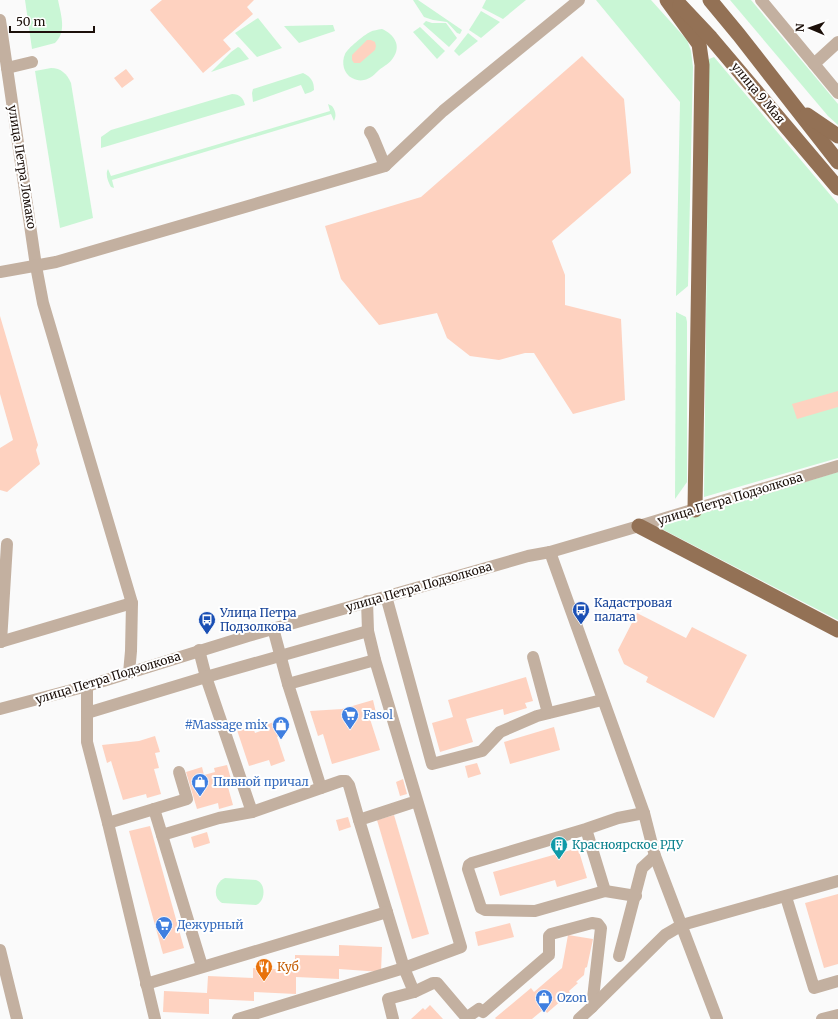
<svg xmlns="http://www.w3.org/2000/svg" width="838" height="1019" font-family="Merriweather,serif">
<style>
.grass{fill:#c9f6d5}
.building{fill:#fed2c0}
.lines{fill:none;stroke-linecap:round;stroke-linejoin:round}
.minor{stroke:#c3b0a0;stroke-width:12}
.major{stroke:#937155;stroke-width:15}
.labels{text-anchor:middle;stroke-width:4;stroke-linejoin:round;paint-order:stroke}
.street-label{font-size:12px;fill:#1c100a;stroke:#fff}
.transit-label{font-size:12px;fill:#164399;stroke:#fff;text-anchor:start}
.shop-label{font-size:12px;fill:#366cbe;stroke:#fff;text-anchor:start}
.culture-label{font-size:12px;fill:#0d838f;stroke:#fff;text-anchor:start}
.food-label{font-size:12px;fill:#c56008;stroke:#fff;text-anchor:start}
</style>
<rect width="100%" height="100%" fill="#fafafa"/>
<g class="grass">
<path d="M25,0H58C61,15 67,32 55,43L32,49Z"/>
<polygon points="413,0 418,0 462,30 460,34 457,33 447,22 433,20 424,17"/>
<polygon points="486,0 526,0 503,19 482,8"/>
<polygon points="596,0 651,0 687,40 691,51 693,67 688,286 676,296 680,102"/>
<polygon points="730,0 751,0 838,104 838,125 828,116"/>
<polygon points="481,11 500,22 481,38 469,30"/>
<polygon points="258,18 282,48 257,57 235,33"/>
<polygon points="426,21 432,23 446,23 457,38 449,47 423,24"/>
<polygon points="333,25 335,31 299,43 284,26"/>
<polygon points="420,27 445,51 437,59 413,32"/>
<path d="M382,29C394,34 402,46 393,58C390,63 384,66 379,70C375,74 370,79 364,80C360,81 356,80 352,78C344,74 341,63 345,54C348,48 364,35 370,32C374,30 377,30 382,29Z"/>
<polygon points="468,33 478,41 459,56 454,51"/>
<polygon points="238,47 240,48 249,59 211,72 231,52"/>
<polygon points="714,57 838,204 838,458 704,497 709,59"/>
<path d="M51,68C61,68 67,74 71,83L93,218L60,228L35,71Z"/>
<path d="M303,73C311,77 314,81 314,90L311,92L305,94L301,85L253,102L252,93L253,89Z"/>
<path d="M232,94C240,94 243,98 245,105L101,148V137L111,130Z"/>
<path d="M328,104L332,106C335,110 337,115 334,121L331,114L112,180L114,188L111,187C108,182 105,174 108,169L111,176L330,111Z"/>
<polygon points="676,312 686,317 687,322 687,482 675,499"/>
<polygon points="838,472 838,620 658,527"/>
<path d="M225,878L256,880C266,883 266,901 256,905L222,903C212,897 215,882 225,878Z"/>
</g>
<g class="building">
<polygon points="162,0 254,0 247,7 253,14 223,40 231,49 203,73 150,10"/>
<polygon points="367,40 371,40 375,42 376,46 375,50 360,63 354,63 352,60 352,55"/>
<polygon points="582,56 624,99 631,173 552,241 565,275 565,305 621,319 625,400 573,414 534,353 525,353 499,360 470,356 447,338 437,313 379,325 341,279 325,226 421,197"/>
<polygon points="126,69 134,79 122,88 114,78"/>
<polygon points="0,316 38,445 36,450 40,464 7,492 0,490 0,448 13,440 0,394"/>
<polygon points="838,391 838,407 797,419 792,404"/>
<polygon points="637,613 686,638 692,627 747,655 714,718 646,682 648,677 624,664 618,650"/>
<polygon points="526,677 533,701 525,703 527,708 504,715 503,709 466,719 473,742 440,752 432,723 453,717 448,700"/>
<polygon points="373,700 377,717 370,719 380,750 332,764 323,734 318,736 310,711 342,709"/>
<polygon points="277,721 281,735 277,737 285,761 271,766 269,760 249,766 237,730 252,725 255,733 266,729 265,725"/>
<polygon points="554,727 560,750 510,764 504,742"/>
<polygon points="155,736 160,752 155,753 159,768 154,769 161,794 147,798 146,794 123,800 111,761 107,763 102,745 139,741"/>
<polygon points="477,763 481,774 468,778 465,766"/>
<polygon points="227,765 231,779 226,780 233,805 219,809 218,803 197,809 186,772 202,767 204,775 215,772 214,768"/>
<polygon points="403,779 407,794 400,796 396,782"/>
<polygon points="394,815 429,934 412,939 377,820"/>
<polygon points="348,817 351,827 339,831 336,820"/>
<polygon points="150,826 184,948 163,954 129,831"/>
<polygon points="207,832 210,843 194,848 191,837"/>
<polygon points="578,848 587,878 557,887 555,880 500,896 493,872"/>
<polygon points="838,894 838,964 824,968 805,903"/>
<polygon points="510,923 514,937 478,946 475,932"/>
<polygon points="568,935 593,939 587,967 585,968 584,975 576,982 578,983 569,991 570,993 547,1013 544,1009 532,1019 496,1019 495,1018 531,988 534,992 562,968"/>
<polygon points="339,945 382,947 381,972 339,969 339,979 296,977 296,994 254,992 254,1001 209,999 209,1014 163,1012 164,991 207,993 208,976 253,978 253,968 295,970 295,955 339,956"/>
<polygon points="430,1005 443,1019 411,1019 423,1008 425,1010"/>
</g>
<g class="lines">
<g class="minor">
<polyline points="761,0 838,93"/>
<polyline points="0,20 36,266 43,303 132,603 131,651 129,673"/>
<polyline points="814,64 838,42"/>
<polyline points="7,68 32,62"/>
<polyline points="370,132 373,137 385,166"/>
<polyline points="0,272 56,262 385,166 443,111 579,0"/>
<polyline points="550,552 644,813 655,856 717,1019"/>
<polyline points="386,596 432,764 482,751 500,732 537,716 602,700"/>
<polyline points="367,601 368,631 375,660 461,947 404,968 359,820 417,801"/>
<polyline points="273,628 288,684 321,788"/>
<polyline points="0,642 132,603"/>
<polyline points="1,642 7,544"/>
<polyline points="199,650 206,677 252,812"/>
<polyline points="533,657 548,713"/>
<polyline points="288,684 375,660"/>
<polyline points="87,686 87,742 108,823 155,1019"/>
<polyline points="0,709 87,686 248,636 528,556 550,552 639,526 838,466"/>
<polyline points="87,713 206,677 368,631"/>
<polyline points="154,809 202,966"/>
<polyline points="108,823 187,799 179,772"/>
<polyline points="586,829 605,891 535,911 485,910 481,908 468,869 469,865 472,863 586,829 618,818 644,813"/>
<polyline points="162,835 219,818 252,812 341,781 346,781 349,785 359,820"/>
<polyline points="605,891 636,896"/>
<polyline points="786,897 814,988 838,981"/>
<polyline points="0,950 17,1019"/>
<polyline points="619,956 642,868 655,856"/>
<polyline points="146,984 387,912"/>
<polyline points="414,992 433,983 437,983 465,1016 469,1016 479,1009 483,1012 549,955 549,936 551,934 592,923 598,924 601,928 592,1007"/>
<polyline points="238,1019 404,968 414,992 388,999 393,1019"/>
<polyline points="579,1019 592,1007 665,935 682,925 838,881"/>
<polyline points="822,1019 838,1015"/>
</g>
<g class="major">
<polyline points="667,0 699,44 702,65 695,510"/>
<polyline points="710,0 739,35 838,162"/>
<polyline points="680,5 711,38 838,188"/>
<polyline points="807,115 838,136"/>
<polyline points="639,526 838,630"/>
</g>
</g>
<defs>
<symbol id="bus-pin" viewBox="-11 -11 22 30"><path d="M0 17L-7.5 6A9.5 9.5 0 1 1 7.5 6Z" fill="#1a4fb4" stroke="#fff"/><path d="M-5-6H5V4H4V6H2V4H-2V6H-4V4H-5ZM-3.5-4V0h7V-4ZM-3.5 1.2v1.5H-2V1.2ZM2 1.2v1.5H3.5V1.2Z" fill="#fff"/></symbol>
<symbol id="supermarket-pin" viewBox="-11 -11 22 30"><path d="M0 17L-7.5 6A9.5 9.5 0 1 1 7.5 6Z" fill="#3f7fe0" stroke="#fff"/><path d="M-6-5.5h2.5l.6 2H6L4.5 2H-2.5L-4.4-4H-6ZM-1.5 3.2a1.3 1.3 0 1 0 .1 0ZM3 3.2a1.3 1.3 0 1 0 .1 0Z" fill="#fff"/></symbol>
<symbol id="shop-pin" viewBox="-11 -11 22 30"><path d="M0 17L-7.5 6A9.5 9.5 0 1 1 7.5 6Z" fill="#3f7fe0" stroke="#fff"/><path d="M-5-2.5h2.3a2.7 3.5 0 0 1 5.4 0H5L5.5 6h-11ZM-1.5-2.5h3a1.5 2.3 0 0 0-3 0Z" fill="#fff"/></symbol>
<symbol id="building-pin" viewBox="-11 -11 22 30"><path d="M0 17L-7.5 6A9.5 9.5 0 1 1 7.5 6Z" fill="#0f9aa8" stroke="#fff"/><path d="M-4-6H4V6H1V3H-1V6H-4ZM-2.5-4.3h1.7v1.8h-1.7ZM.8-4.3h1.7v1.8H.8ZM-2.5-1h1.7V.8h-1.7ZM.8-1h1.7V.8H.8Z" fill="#fff"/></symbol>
<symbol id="restaurant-pin" viewBox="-11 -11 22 30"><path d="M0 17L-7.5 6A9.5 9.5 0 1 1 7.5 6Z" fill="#e8710a" stroke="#fff"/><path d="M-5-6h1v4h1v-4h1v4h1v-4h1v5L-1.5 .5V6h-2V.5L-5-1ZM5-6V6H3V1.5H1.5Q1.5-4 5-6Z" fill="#fff"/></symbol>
</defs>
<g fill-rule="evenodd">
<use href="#bus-pin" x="571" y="600" width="20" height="27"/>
<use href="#bus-pin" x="197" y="610" width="20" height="27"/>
<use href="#supermarket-pin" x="340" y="705" width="20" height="27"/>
<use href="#shop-pin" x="271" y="715" width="20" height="27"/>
<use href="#shop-pin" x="190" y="772" width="20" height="27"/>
<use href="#building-pin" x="549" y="835" width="20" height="27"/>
<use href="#supermarket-pin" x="154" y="915" width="20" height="27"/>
<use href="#restaurant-pin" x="254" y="957" width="20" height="27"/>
<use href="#shop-pin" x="534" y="988" width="20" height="27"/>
</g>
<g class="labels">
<g class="street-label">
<text transform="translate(758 93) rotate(50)" y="4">улица 9 Мая</text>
<text transform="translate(22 167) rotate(81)" y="4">улица Петра Ломако</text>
<text transform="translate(730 499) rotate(-17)" y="4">улица Петра Подзолкова</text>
<text transform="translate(419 587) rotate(-16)" y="4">улица Петра Подзолкова</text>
<text transform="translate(108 678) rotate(-17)" y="4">улица Петра Подзолкова</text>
</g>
<g class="transit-label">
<text x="594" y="607">Кадастровая<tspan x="594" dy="14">палата</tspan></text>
<text x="220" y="617">Улица Петра<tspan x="220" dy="14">Подзолкова</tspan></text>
</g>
<g class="shop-label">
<text x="363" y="719">Fasol</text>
<text x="268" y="729" text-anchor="end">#Massage mix</text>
<text x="213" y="786">Пивной причал</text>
<text x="177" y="929">Дежурный</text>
<text x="557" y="1002">Ozon</text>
</g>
<g class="culture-label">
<text x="572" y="849">Красноярское РДУ</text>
</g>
<g class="food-label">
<text x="277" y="971">Куб</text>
</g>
</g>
<g transform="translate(810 28) rotate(272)" stroke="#ffffff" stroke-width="3" paint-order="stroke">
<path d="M0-3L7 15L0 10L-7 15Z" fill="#1c100a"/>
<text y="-6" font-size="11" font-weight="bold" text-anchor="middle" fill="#1c100a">N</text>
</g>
<path d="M10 26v6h84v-6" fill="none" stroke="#1c100a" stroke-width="2"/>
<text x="16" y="26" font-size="12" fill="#1c100a" stroke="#ffffff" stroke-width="3" paint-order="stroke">50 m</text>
</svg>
